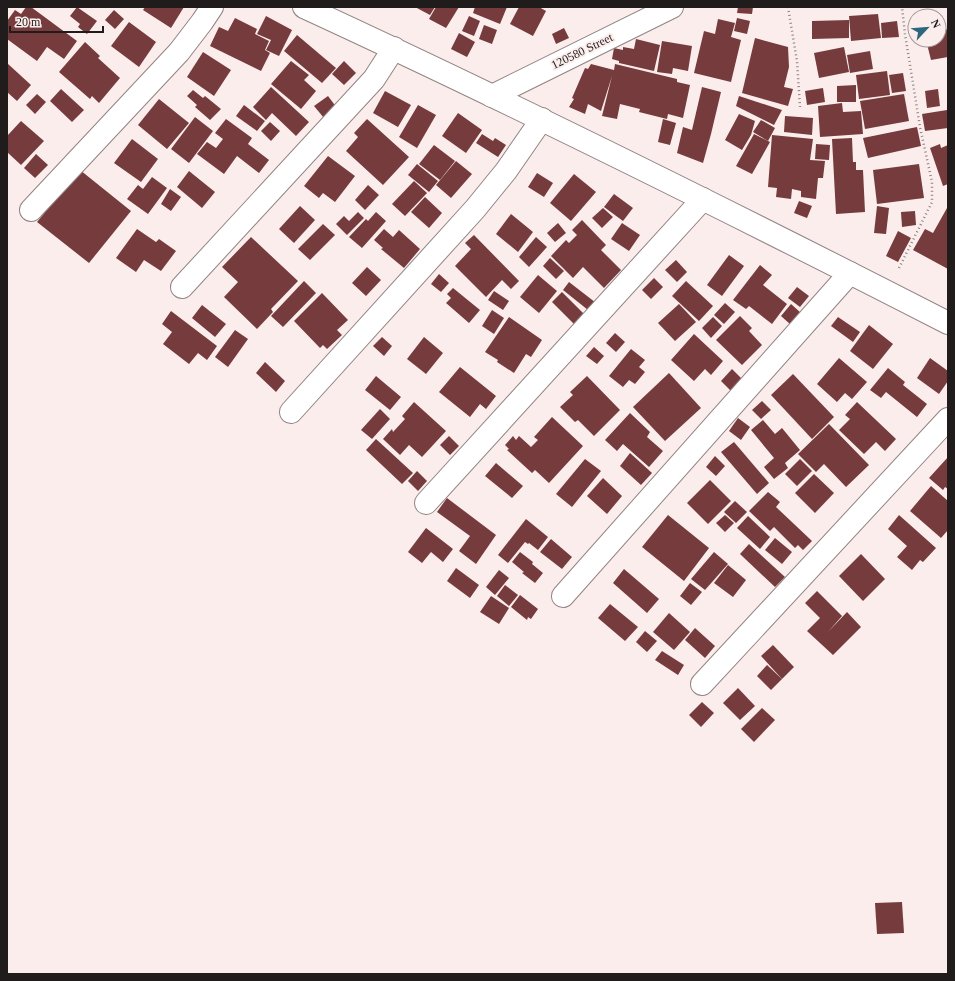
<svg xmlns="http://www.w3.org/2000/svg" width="955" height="981" font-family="Georgia,serif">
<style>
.building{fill:#763b3d}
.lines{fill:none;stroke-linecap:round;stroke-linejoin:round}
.minor-casing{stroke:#918483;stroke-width:24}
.path{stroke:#8b8281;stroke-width:2.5;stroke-dasharray:1 3;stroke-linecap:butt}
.minor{stroke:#fff;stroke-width:22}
.labels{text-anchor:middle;stroke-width:4;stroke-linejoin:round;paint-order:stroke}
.street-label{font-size:12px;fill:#211c1c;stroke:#fbedec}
</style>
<rect width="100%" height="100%" fill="#fbedec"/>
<g class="building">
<polygon points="26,7 31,7 77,41 64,59 47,47 37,61 7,39 7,21 15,10 21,14"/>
<polygon points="77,7 97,21 87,34 78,27 80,24 70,16"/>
<polygon points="145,7 184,7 171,28 143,10"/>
<polygon points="415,7 435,7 430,15"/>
<polygon points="436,7 459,7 446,28 429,19"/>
<polygon points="475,7 507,7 500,24 473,13"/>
<polygon points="519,7 539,7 546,11 533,36 510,24"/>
<polygon points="738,7 753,7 752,14 737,13"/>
<polygon points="114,10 124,19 115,29 105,20"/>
<polygon points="878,14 881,38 851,41 849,16"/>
<polygon points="266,16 292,30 279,56 266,50 271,40 257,34"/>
<polygon points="469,16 480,21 474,36 462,31"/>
<polygon points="235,18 257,29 255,34 269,41 265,50 270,53 261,71 210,46 219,27 228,31"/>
<polygon points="737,18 750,21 747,34 734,31"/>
<polygon points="718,19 735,23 731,37 741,40 731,82 694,73 704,31 715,34"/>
<polygon points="849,20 849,38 812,39 812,21"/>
<polygon points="897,21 899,37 882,38 881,23"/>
<polygon points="129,22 156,42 139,67 111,46"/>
<polygon points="484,25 497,30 492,44 479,39"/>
<polygon points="564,28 569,38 556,44 552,34"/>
<polygon points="948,29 948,57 931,60 926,40 939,40 939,31"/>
<polygon points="459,33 475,42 467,57 451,49"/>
<polygon points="297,35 336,68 322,83 284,51"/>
<polygon points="755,38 788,47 789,67 784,87 793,89 788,106 742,93"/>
<polygon points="636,39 660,45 654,71 619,63 619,61 612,59 614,48 623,50 623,47 634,49"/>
<polygon points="662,41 692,46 688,71 673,68 672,74 657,72"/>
<polygon points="85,42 100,56 98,58 120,78 99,103 92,96 90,99 59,72"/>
<polygon points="844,47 849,72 819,78 814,53"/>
<polygon points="870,51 873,69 850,73 847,55"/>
<polygon points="203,52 231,70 214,96 187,77"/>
<polygon points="291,61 309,75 304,80 316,91 301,109 271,84"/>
<polygon points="344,61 356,73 344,85 332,74"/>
<polygon points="7,63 31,85 17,101 7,92"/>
<polygon points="591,64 614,70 615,64 677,79 677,82 690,85 683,118 668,114 667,119 639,112 640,109 620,104 617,119 602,116 612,76 601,111 588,104 585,114 569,107 574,99 572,98 585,68 588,69"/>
<polygon points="887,71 890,95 859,99 856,75"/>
<polygon points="903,73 906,91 892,93 889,75"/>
<polygon points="856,85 856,102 837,102 837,86"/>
<polygon points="271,87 309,122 296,136 272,113 266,120 253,107"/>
<polygon points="702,87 721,92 711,134 703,163 677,153 683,127 692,130"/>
<polygon points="823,88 825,102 807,105 805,91"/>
<polygon points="61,89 84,110 72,122 50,101"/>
<polygon points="938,89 940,106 927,108 925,91"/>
<polygon points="193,90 203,98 205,96 221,109 210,120 195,107 197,105 187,96"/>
<polygon points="385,91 411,105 398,127 373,113"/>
<polygon points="37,94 46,102 35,114 26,105"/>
<polygon points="904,94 909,121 865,129 860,101"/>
<polygon points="328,96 337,108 324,118 314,106"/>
<polygon points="739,96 782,110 774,125 736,106"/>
<polygon points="159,99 189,123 167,149 138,125"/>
<polygon points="842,103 843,112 861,111 863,134 820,137 818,106"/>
<polygon points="244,105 265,121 257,131 236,116"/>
<polygon points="418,105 436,115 417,148 399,137"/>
<polygon points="947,110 948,128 925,131 922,114"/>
<polygon points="458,113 482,130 466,153 442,136"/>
<polygon points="739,114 755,121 751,135 742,150 725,140"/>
<polygon points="785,116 813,118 812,135 784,132"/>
<polygon points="195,117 213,131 189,163 171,149"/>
<polygon points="226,119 252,138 248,144 269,160 259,173 237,156 224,174 197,154 207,142 216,148 223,139 215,133"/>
<polygon points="367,119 409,157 383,185 346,151 358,137 354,133"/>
<polygon points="663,119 676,123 670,145 658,142"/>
<polygon points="761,120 775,128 768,141 753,132"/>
<polygon points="21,121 44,141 21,165 7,152 7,136"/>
<polygon points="270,122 280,131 271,141 261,131"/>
<polygon points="917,127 921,146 868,158 863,138"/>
<polygon points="482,134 493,141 495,138 506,145 498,157 476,143"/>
<polygon points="754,134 770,142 752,174 736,166"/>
<polygon points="772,135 813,139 810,160 825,161 823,178 818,178 816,199 801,197 801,191 792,189 791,199 776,197 777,188 768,187"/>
<polygon points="852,138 853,162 856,162 856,170 863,170 865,212 836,214 832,139"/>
<polygon points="132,139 158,159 141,182 114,163"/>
<polygon points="816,144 830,145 829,160 815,159"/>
<polygon points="940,144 941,148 948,145 948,184 943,186 930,148"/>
<polygon points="434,145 455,161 440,180 419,164"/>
<polygon points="36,154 48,165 35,178 24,168"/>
<polygon points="328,156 355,176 335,202 323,193 319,198 304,186"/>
<polygon points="456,161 472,174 451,198 436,185"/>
<polygon points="417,164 438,181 429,192 408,175"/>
<polygon points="919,164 924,198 877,204 873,170"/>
<polygon points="80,170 131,211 89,263 37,222"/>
<polygon points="189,171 215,192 202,208 177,187"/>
<polygon points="537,173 553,183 544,197 528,187"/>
<polygon points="574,174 596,192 571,221 550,203"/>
<polygon points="152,177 167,188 148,214 127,199 138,185 143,189"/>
<polygon points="414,181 427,193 405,216 392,204"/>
<polygon points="368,185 379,195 365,210 355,200"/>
<polygon points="170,189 181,197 171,211 161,204"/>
<polygon points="614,194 633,208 623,221 604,207"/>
<polygon points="425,197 442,213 429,228 411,212"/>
<polygon points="799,201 812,206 807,218 794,213"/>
<polygon points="300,206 315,220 294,243 279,229"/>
<polygon points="877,206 889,208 886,234 874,233"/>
<polygon points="603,208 613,217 602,228 592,218"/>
<polygon points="947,208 948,208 948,269 913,250 925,229 933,233"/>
<polygon points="915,211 916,225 902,227 901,212"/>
<polygon points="358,212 364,218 347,235 336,224 344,216 349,221"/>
<polygon points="376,212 386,221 362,248 349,237 366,219 368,221"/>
<polygon points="511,214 533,232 518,252 496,234"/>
<polygon points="582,220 606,245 601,250 621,270 604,288 583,267 573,278 551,256 566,240 569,243 577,235 572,230"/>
<polygon points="558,223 566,233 555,242 547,233"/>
<polygon points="622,223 640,235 629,251 611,239"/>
<polygon points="323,224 335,235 310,260 298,249"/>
<polygon points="137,229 156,242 159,239 176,251 161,271 144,260 136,272 116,258"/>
<polygon points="384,229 393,237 399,230 420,249 404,268 381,249 383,248 374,240"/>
<polygon points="898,231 911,238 898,262 886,256"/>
<polygon points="474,235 519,281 511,289 502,280 486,297 455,266 471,249 465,243"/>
<polygon points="251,237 298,281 271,309 273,312 257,329 224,297 238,282 222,267"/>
<polygon points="536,237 547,247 529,267 519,257"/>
<polygon points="729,255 744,266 722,296 707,285"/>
<polygon points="550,258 564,271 556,279 543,266"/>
<polygon points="676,260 687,272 677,282 665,270"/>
<polygon points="760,265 772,275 763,285 787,304 772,324 749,306 746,309 733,300"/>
<polygon points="367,267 381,280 366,296 352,283"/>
<polygon points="439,274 449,283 441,292 431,284"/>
<polygon points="538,275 557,291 539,313 520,297"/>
<polygon points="654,278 663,287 651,299 642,290"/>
<polygon points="304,281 316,293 283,327 271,316"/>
<polygon points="686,281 713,306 699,321 672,296"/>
<polygon points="569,282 600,306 593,314 563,290"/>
<polygon points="797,287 809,296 800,307 788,298"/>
<polygon points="453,288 480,310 469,323 446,303 451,298 447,294"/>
<polygon points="494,291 509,301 503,310 488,300"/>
<polygon points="562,292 587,317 577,327 552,302"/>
<polygon points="322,293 348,320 337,330 342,335 327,349 323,345 320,348 294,321"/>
<polygon points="725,303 735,312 724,324 714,315"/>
<polygon points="679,304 696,322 675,341 658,323"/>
<polygon points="791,304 801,313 791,325 781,316"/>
<polygon points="202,305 226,324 215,337 192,318"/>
<polygon points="492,310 504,318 494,334 482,326"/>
<polygon points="171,311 217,346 207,360 198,353 189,364 163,344 172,332 162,324"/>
<polygon points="740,316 752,328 749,331 762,345 742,365 716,340"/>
<polygon points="509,317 542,340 531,357 526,354 514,373 497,362 498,360 485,352"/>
<polygon points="713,317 722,326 711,338 702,328"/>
<polygon points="838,317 860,332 853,342 831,326"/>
<polygon points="869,325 893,344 873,369 850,351"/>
<polygon points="235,330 248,339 228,367 215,357"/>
<polygon points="615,333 625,342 616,352 606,343"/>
<polygon points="694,334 723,361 711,375 705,369 694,381 671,360"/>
<polygon points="382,337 392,346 384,356 373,346"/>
<polygon points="424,337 443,353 426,374 407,359"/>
<polygon points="594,347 604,356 597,364 586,356"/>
<polygon points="631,349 645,360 639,367 645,372 635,384 629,380 623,387 609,376"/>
<polygon points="839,358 867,382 852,399 845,393 837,402 817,384"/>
<polygon points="930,358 948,371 948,381 939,394 917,378"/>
<polygon points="265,362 285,381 276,392 256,373"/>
<polygon points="460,367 496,396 486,409 480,404 470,417 439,392"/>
<polygon points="888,368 905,382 903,385 927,404 917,417 886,392 881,398 870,390"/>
<polygon points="732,369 744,381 732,392 721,381"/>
<polygon points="669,373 701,408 665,441 633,407"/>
<polygon points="793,374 834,417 812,439 771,395"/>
<polygon points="376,376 401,397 390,410 365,390"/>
<polygon points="587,376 620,410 594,436 578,420 575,422 560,407 573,395 570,392"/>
<polygon points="762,401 771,410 761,419 752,410"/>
<polygon points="414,402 446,431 422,457 409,445 400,455 383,439 392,429 393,432 405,419 402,416"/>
<polygon points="857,402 896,439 885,451 876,442 864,454 839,430 850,419 845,415"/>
<polygon points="380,409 390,419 372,439 361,430"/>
<polygon points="630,413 650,432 647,437 663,451 649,467 623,444 617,451 605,440"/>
<polygon points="552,417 583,446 549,483 535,470 532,473 507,450 509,449 505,445 513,436 516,440 519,436 531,447 538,440 534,437"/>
<polygon points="738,418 750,427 741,440 729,431"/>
<polygon points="763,420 775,434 782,428 800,450 785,463 788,468 774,479 764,467 774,458 751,430"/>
<polygon points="829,424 869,465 846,487 824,464 816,472 798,454"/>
<polygon points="449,436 459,446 450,455 440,445"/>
<polygon points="376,439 413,473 402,484 366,450"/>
<polygon points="734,442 769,483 757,494 721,452"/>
<polygon points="630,453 652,473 641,485 620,466"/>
<polygon points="715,456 725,466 716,476 706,467"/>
<polygon points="948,457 948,489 945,487 943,490 929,478"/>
<polygon points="585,459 601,471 572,507 556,494"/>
<polygon points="800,459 812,471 797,486 785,474"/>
<polygon points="496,463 523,486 512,498 485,476"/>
<polygon points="417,471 427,481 418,491 408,481"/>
<polygon points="814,474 834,493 815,513 795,493"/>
<polygon points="603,478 622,496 607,514 587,496"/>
<polygon points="710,480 731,501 708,524 687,503"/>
<polygon points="931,486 948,501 948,530 941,538 910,511"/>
<polygon points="768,492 780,502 776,507 812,541 803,550 798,545 795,548 774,527 770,531 749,511"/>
<polygon points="447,498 496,535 476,564 459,551 470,536 437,512"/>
<polygon points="735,501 747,512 736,523 724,512"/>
<polygon points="668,515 709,548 684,581 642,547"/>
<polygon points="725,515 734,523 725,532 716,523"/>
<polygon points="899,515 936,548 923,562 920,560 912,570 897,557 907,546 888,529"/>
<polygon points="748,516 770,537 760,549 737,528"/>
<polygon points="526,519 548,537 538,550 529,543 528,544 525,542 508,563 498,555"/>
<polygon points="426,528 453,549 443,562 431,552 422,563 408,552"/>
<polygon points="775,538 792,552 782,564 765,550"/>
<polygon points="551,539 572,557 562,569 540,552"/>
<polygon points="749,544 785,577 775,587 740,554"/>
<polygon points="520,552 533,562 532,564 543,573 535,583 522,573 524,572 512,562"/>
<polygon points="714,552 728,564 705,590 691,579"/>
<polygon points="861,554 885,579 863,601 839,576"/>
<polygon points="728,565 746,580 733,597 714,583"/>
<polygon points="456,568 479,585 470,598 447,581"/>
<polygon points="624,569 659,599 647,613 613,583"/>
<polygon points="499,570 509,578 495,595 486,587"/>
<polygon points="690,583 702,592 691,605 680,596"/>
<polygon points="505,585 518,595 509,606 497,596"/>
<polygon points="817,591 842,616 828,632 847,612 861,627 833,655 807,631 820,618 805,603"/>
<polygon points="520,595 538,609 531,619 528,617 527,620 511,607"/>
<polygon points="491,596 509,608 499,624 480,612"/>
<polygon points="610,604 638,627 625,641 598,618"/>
<polygon points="669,613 690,632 674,650 653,632"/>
<polygon points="695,628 715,646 705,658 685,640"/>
<polygon points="645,631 657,641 647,652 636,642"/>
<polygon points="773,645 794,667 782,679 761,656"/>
<polygon points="662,651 684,665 678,675 655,660"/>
<polygon points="767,665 782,679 771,690 757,676"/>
<polygon points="738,688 755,706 740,720 723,703"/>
<polygon points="702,702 714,713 701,727 689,715"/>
<polygon points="762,708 775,720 754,742 741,729"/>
<polygon points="902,902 904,933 877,934 875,903"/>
</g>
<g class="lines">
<defs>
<g id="minor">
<path d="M304,7C521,107 735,214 948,323"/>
<polyline points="492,96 672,7"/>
<polyline points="31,210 179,52 202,22 212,7"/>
<polyline points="182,287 374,79 394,48"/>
<polyline points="291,412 475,209 506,171 542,119"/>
<polyline points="426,503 703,199"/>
<polyline points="563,596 850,273"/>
<polyline points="702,684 948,419"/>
</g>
</defs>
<use href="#minor" class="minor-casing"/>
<g class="path">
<polyline points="788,7 797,61 800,107"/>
<polyline points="899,268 932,202 932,182 920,127 905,34 902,7"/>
</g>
<use href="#minor" class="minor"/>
</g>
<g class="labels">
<g class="street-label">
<text transform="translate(582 51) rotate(-26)" y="4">120580 Street</text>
</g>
</g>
<rect width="955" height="981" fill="none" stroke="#211c1c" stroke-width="16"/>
<g transform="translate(927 28) rotate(64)"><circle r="19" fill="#fbedec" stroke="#a49999"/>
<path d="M0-3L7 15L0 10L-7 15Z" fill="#2c667f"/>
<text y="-6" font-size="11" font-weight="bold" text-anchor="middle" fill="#211c1c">N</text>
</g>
<path d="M10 26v6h93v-6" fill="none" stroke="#211c1c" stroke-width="2"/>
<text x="16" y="26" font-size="12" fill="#211c1c" stroke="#fbedec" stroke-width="3" paint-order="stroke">20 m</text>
</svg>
